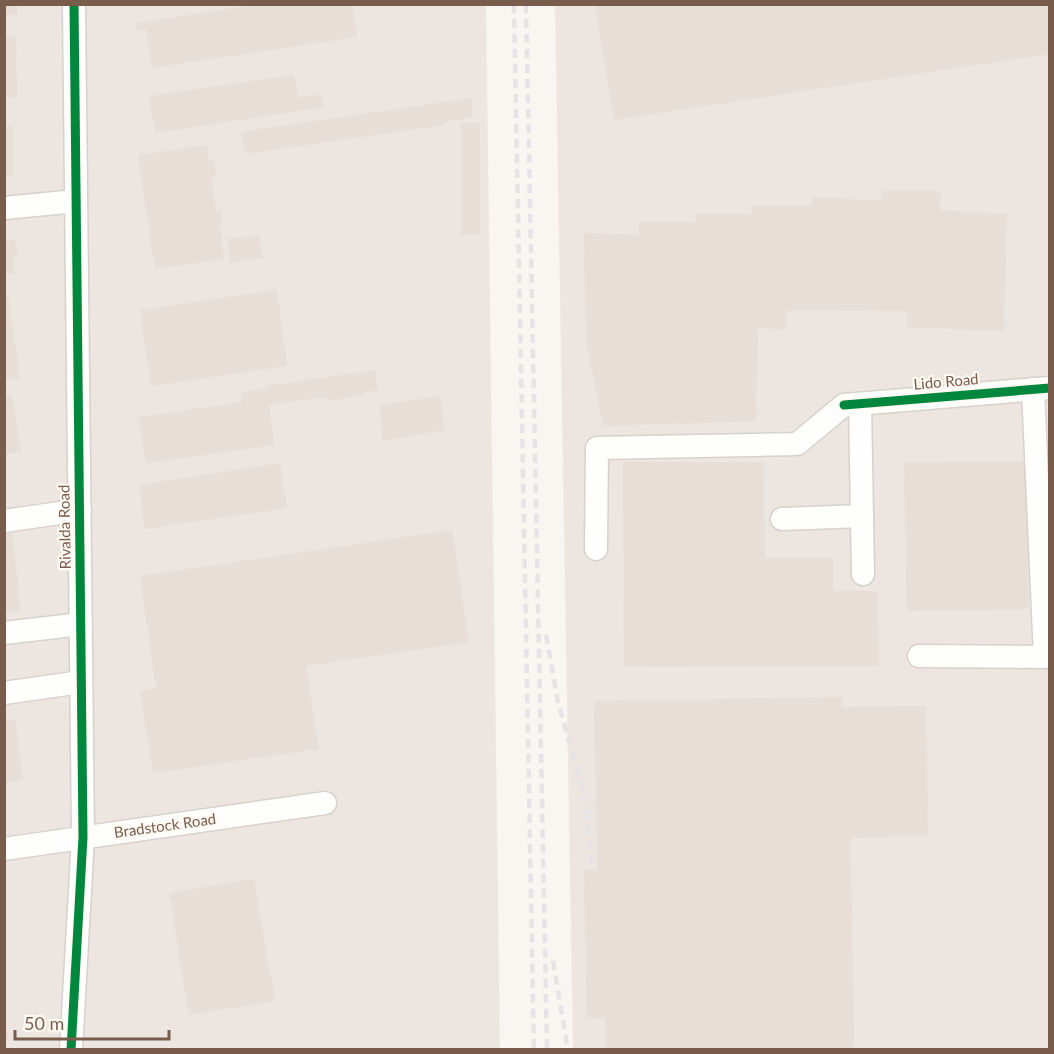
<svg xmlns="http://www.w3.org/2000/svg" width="1054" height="1054" font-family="Lato,sans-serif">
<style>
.industrial{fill:#ede5e0}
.building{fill:#e6ded7}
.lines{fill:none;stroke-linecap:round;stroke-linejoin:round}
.minor-casing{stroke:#d7d1cb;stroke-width:25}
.minor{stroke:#fefefd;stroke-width:22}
.rail{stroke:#e6e3e7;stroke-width:4.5;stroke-dasharray:9 6;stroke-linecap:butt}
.cycleway-casing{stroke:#fffaf3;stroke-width:13}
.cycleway{stroke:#00873e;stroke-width:9}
.labels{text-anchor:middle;stroke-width:4.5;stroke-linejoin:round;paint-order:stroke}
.street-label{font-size:15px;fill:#7a5c4d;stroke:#fffaf3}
</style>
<rect width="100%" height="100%" fill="#f9f5f0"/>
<g class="industrial">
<polygon points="5,5 486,5 500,1049 5,1050"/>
<polygon points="555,5 1049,5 1049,1049 573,1049"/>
</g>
<g class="building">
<rect x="4" y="4" width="13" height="11"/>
<polygon points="261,4 352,4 357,37 152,68 146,29 136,31 135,23"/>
<polygon points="595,4 1050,4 1050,54 614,120"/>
<polygon points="4,36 16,36 17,97 4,97"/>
<polygon points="294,75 298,98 322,94 324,107 155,133 149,96"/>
<polygon points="471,98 473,117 444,122 445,125 245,154 241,132"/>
<rect x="461" y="123" width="19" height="112"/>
<rect x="4" y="126" width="9" height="51"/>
<polygon points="207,145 209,161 214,160 216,175 211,176 216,211 221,210 223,226 220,226 224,259 155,269 138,155"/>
<polygon points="881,191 941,191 940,210 1007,214 1004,331 907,327 907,311 787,310 786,330 758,328 756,421 603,426 586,342 584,233 639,235 639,222 695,222 696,214 751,214 752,205 811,206 813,197 882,201"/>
<polygon points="259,235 263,258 230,263 227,239"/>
<polygon points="15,239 18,256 13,257 15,273 4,274 4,241"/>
<polygon points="277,290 287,366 151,386 140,310"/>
<polygon points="8,296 20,378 4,380 4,297"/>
<polygon points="375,370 378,390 364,392 364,395 327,401 326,397 269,405 274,445 146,463 139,417 242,402 241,392 266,388 266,386"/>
<polygon points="12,395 21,452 4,454 4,396"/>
<polygon points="440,396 445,430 383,441 379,405"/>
<polygon points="1026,461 1029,609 907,611 904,463"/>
<polygon points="623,462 764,462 765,558 833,558 833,591 878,591 879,666 624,667"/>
<polygon points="280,463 287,508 145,529 139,485"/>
<polygon points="452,530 469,642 306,666 319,749 153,773 140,691 156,688 140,576"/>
<polygon points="12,531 21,611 4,613 4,532"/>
<polygon points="842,697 842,707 926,706 928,836 851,838 854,1050 605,1050 605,1018 587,1018 584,870 597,870 594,701"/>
<polygon points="15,720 23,780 4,783 4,722"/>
<polygon points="254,879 275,1001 189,1015 169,893"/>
<polygon points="4,1020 9,1041 4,1041"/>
</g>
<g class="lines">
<defs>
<g id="minor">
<polyline points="4,208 76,201"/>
<polyline points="860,404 863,574"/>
<polyline points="782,519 862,516"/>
<polyline points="4,521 80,510"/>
<polyline points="596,549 597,448 797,444 844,405 1050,388"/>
<polyline points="4,633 81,624"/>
<polyline points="919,656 1045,657 1033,389"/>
<polyline points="4,693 81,682"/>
<polyline points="4,849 325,803"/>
<polyline points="71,1050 83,837 74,4"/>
</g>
</defs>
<use href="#minor" class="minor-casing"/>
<use href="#minor" class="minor"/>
<g class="rail">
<polyline points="514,4 534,1050"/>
<polyline points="526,4 547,1050"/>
<polyline points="546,635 558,702 586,803 592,870"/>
<polyline points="553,961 568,1050"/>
</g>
<defs>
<g id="cycleway">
<polyline points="844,405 1050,388"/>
<polyline points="71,1050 83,837 74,4"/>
</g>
</defs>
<use href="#cycleway" class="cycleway-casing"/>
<use href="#cycleway" class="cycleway"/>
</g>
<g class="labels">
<g class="street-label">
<text transform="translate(946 382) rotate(-5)" y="5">Lido Road</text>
<text transform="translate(65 527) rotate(-91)" y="5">Rivalda Road</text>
<text transform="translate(165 826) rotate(-8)" y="5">Bradstock Road</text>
</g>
</g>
<rect width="1054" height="1054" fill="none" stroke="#7a5c4d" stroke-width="12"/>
<path d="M15 1030v9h154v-9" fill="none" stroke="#7a5c4d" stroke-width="3"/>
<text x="24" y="1030" font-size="18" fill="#7a5c4d" stroke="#fffaf3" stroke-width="4.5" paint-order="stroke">50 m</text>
</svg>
